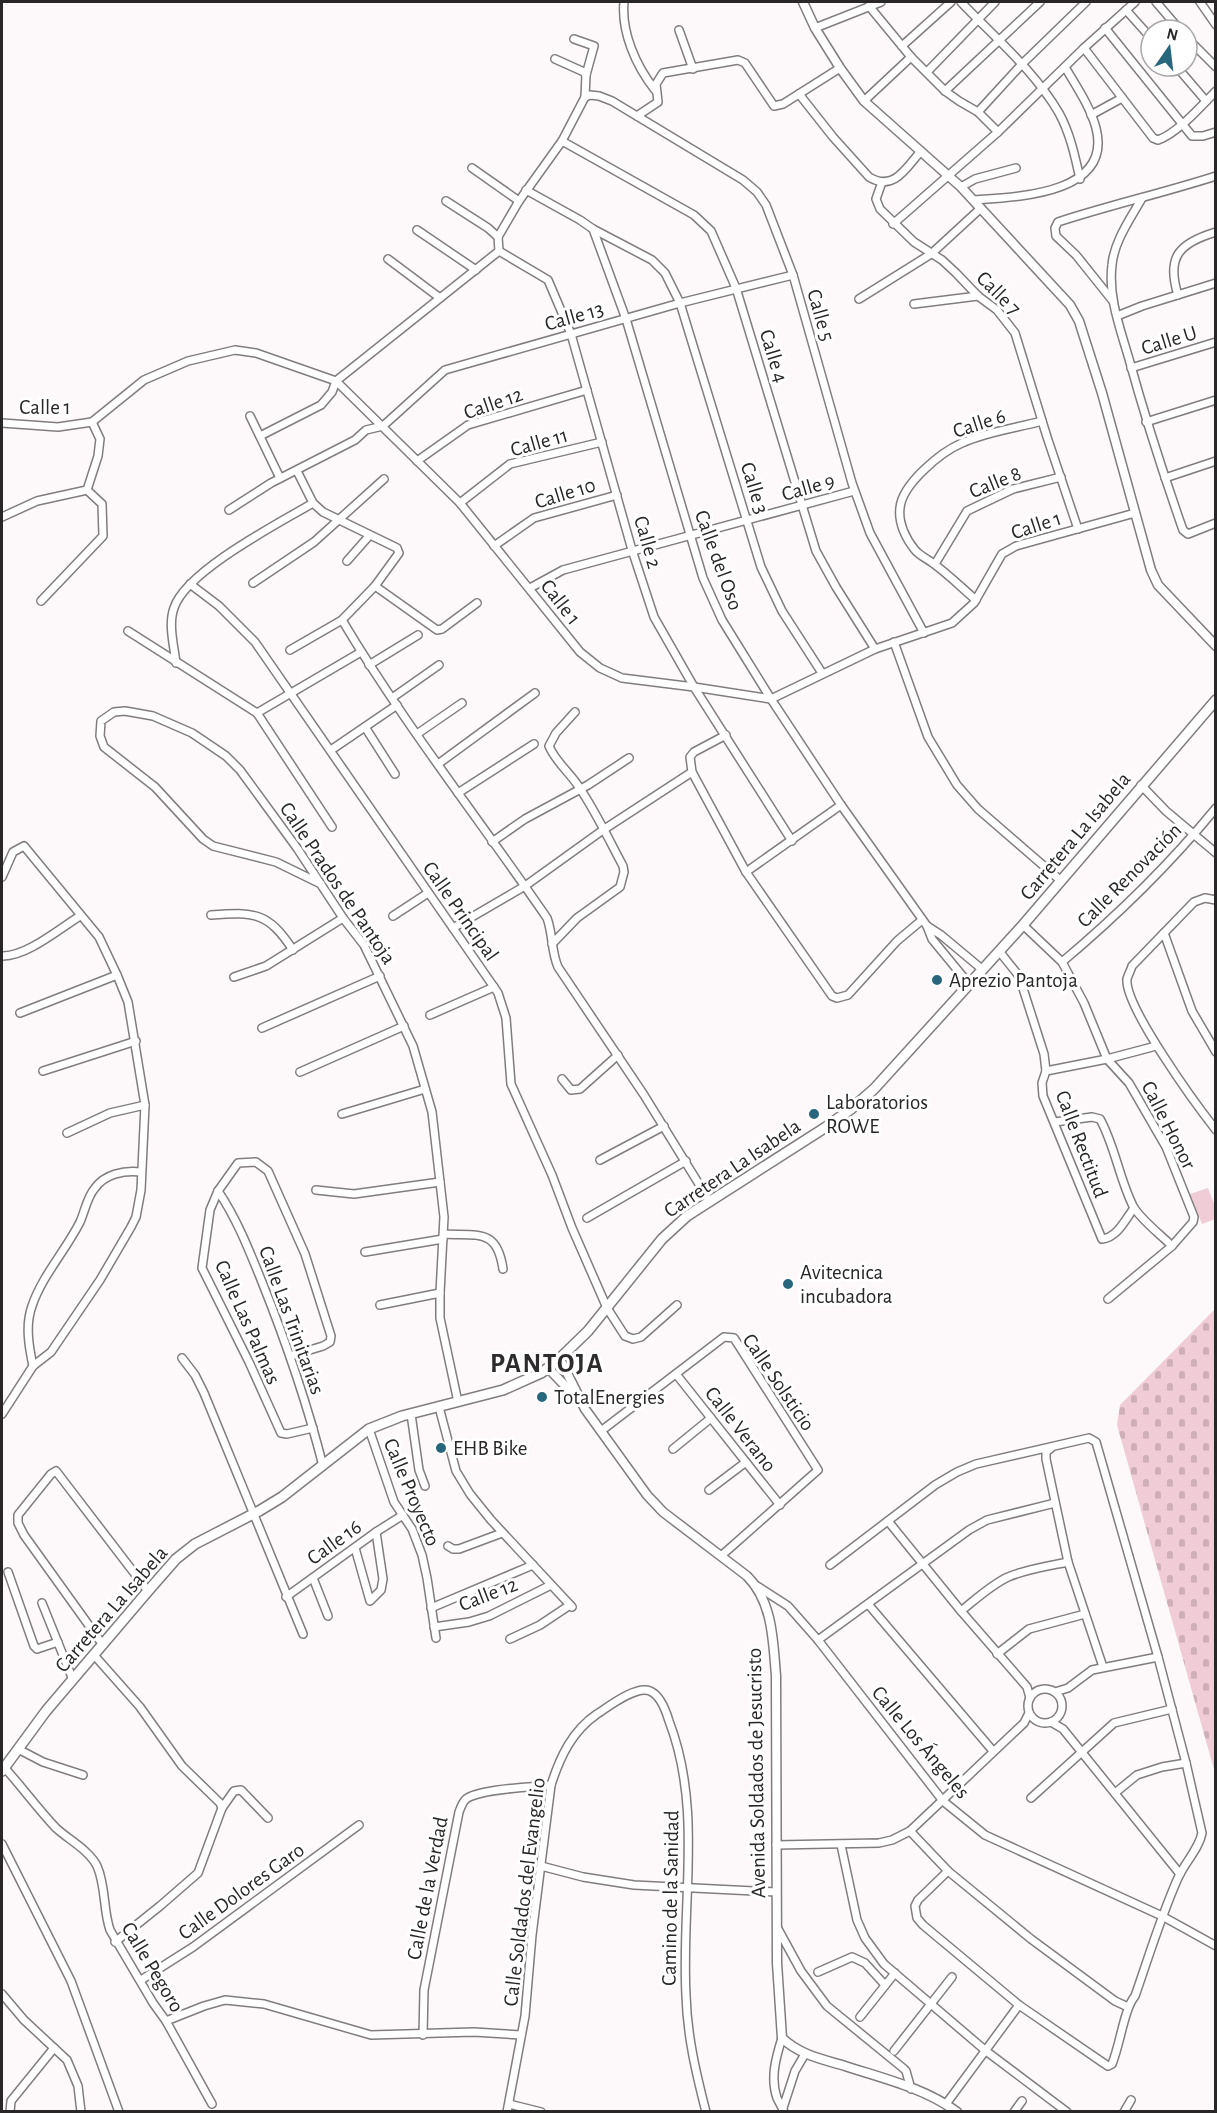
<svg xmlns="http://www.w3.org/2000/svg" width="1217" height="2113" font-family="'Alegreya Sans',sans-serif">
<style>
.cemetery{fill:url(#cemetery-stones)}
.park{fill:#f0ccd7}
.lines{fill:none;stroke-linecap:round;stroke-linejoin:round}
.minor-casing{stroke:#817d7e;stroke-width:10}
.tertiary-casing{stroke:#817d7e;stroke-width:11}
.secondary-casing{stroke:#817d7e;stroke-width:12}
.minor{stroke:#fff;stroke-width:7}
.tertiary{stroke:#fff;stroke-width:8}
.secondary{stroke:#fff;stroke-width:9}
.poi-dot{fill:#27667c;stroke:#fff;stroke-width:2}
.labels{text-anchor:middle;stroke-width:6;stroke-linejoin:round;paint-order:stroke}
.street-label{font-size:21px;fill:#282626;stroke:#fff}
.poi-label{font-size:21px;fill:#282626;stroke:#fff;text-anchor:start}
.district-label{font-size:27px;font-weight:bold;letter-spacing:1.5px;fill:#2e2b2c;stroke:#fff}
</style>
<defs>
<pattern id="cemetery-stones" width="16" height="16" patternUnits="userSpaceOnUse" patternTransform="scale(1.5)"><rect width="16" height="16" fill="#f0ccd7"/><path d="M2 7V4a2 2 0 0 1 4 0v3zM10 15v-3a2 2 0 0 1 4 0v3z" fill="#ceafb8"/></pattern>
</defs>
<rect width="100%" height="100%" fill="#fdf9fa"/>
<polygon class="cemetery" points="1215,1309 1215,1773 1117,1425 1120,1405"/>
<polygon class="park" points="1208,1188 1215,1206 1215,1219 1202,1224 1190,1194"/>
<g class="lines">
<defs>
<g id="minor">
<path d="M624,2C621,32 636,66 655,90"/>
<path d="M961,2C994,37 1034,70 1059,113C1070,133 1075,156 1080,179"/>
<polyline points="1156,2 1180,30"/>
<polyline points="1200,2 1216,25"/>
<polyline points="869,6 911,57 945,91 959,101 978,112 998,132"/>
<polyline points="1126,10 1151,38"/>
<polyline points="815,28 881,2"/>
<polyline points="1105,28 1192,136 1203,136 1216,132"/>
<polyline points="679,30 693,69"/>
<polyline points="1187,38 1216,67"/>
<polyline points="574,39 594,46 586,75"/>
<polyline points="902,46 951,2"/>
<path d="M1084,48L1153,138L1158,140C1178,133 1201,106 1216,91"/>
<polyline points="1176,66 1206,101"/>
<polyline points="927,72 995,2"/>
<polyline points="945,91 1040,2"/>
<path d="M799,94L833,137L869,177C894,192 906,168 921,151"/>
<polyline points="585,97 590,95 599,96 612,101 743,180 757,192 766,205 793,275 852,483 870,533 924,633"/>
<polyline points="864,101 911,57"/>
<polyline points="978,112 1022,64 1086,2"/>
<polyline points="1091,115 1122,98"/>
<polyline points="637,116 658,102 656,84 663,73 738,60 745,63 774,106 783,104 840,68"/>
<polyline points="562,141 694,215 711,231 736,288 816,551 836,587 875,649"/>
<polyline points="472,168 519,201"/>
<polyline points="882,182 876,199 880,209 914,242 942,260 956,273 978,296 997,310 1015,333 1047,437 1078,529"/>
<polyline points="961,187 975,179 1016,168"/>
<polyline points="526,190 580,220 593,229 652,260 665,273 680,303 761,567 782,611 822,673"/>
<path d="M1142,198C1131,218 1114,241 1112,265C1108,297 1120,328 1129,359C1145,417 1163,473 1183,530L1188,534L1216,523"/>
<path d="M974,200C1018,197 1113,194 1096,128C1090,106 1076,86 1065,67"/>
<polyline points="446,201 488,228 498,237"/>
<polyline points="893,224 998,132 1084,48 1135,2"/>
<polyline points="593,229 626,319 703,578 722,620 771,699 841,805 927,926 932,939 969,984"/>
<polyline points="417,230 476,270"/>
<polyline points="499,251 548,280 571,334 632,550 654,617 694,687 792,841"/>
<polyline points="388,259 440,298"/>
<path d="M1178,295C1166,257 1179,243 1216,232"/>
<polyline points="859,299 931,254 981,208"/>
<path d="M1112,300L1076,255L1056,236L1055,228L1058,222C1110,205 1163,193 1216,176"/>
<polyline points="914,304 978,296"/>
<polyline points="1117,316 1142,306 1216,283"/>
<polyline points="1131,368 1216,342"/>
<polyline points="250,416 280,478"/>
<polyline points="1146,422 1216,400"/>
<polyline points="2,423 58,427 92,422 144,380 188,361 235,350 256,353 336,381 460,503 580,652 600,668 622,678 694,687 771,699 875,649 952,623 974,603 1002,554 1016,546 1135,513"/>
<polyline points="260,436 321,405 332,392 336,381 499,251 498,237 519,201 562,141 585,97 586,75 584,72 555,59"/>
<polyline points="417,461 468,425 587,390"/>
<polyline points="1165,478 1216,461"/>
<polyline points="87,490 98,456 100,439 92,422"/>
<polyline points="460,503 510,464 602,442"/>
<polyline points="229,510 271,483 355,440 366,430 383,426 445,370 680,303 793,275"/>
<polyline points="2,517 37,501 87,490 102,504 103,536 41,601"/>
<polyline points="494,546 534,518 617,495"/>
<polyline points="347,561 369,536"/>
<polyline points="935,564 967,511 1013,489 1061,477"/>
<polyline points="253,583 314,542 384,479"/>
<polyline points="190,584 219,606 255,642 498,993 506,1018 511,1084 552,1175 572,1228 607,1308 625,1336 633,1339 641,1337 677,1305"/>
<polyline points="375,586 437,630 442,629 477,603"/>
<polyline points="530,588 563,570 854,491"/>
<path d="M976,600C962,588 949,575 934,564C928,559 920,556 915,550C906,539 898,523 900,508C902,484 941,452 962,443C986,432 1016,428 1042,421"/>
<path d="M342,620C404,724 479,819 547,918C553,934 551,951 558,967L644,1095L710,1202"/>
<polyline points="128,631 257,713 332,827"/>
<polyline points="894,642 928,737 957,785 978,809 1060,880"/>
<polyline points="290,650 342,620 375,586 399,553 397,548 323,512 313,503 297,471"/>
<path d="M176,663C174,646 168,624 174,608C186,571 279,523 313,503"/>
<polyline points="369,665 418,635"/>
<polyline points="392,698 439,665"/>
<polyline points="257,713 361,652"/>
<polyline points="365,727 395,774"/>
<polyline points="417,734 462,703"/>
<polyline points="726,735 694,752 690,757 692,772 746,872 832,996 837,998 848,995 897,941 922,920"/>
<polyline points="331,750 397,705"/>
<polyline points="438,764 535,693"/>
<polyline points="1141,785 1166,811 1216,853"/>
<polyline points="458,793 534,744"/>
<polyline points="492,842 525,819 588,785 629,758"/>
<polyline points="746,872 841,805"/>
<polyline points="2,877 13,852 24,846 99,937 117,975 128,1002 145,1105 141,1190 136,1217 131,1227 100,1280 51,1352 33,1366 2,1414"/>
<polyline points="321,884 276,862 213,846 203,839 155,787 104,747 100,736 101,721 114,712 125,711 153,716 192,733 226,756 240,770 297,848 343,918 364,945 413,1046 432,1112 444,1217 440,1293 440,1318 458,1402"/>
<path d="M1216,900L1205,898L1194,902L1132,966C1131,970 1128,975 1127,979C1124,1006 1197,1106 1216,1130"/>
<path d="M211,915C255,912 268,912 293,950"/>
<polyline points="393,916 428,893"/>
<polyline points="1023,925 1062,962 1084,1003 1107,1059 1129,1083 1166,1147 1194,1217 1193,1222 1172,1246 1108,1299"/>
<polyline points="927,926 941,935 983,970"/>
<polyline points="453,928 525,886 603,830 692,772"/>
<polyline points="1164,933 1192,1011 1216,1052"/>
<path d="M552,944L577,918L620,887L624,872L623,866C609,840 596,812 579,787C570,773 555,761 549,746L556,733L575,712"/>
<path d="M999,951L1019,976L1044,1054L1046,1071L1042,1083L1043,1096L1102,1239C1117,1238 1125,1220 1134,1208"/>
<path d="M2,956C26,957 59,929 80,916"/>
<path d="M1062,962C1118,915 1170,864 1216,808"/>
<polyline points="234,977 266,966 343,918"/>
<polyline points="20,1013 117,975"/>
<polyline points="430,1015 494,987"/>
<polyline points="262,1028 380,976"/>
<polyline points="43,1071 136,1041"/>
<polyline points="1046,1071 1107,1059 1156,1046"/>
<polyline points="300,1072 404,1026"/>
<polyline points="562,1079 571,1090 580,1089 618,1055"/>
<polyline points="342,1114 425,1089"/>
<path d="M1055,1122L1092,1117L1100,1119C1115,1146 1119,1178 1133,1206C1140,1219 1161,1235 1172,1246"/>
<polyline points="67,1133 110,1113 145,1105"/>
<polyline points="600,1160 664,1126"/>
<polyline points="316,1190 354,1194 440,1182"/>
<path d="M218,1191C237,1219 249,1250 262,1282C286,1342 307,1403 323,1466"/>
<polyline points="587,1218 686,1161"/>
<path d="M444,1234C478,1236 497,1228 503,1269"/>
<polyline points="365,1252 443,1239"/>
<polyline points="380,1305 440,1293"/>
<polyline points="290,1356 323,1346 330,1342 331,1336 305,1254 268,1171 256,1162 238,1163 218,1191 210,1210 202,1268 249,1362 281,1433 287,1434 313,1428"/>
<polyline points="182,1358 195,1375 204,1393 303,1634"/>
<path d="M33,1366C29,1347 25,1325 32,1306C42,1276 66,1250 80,1222C85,1211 87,1197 95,1188C105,1174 124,1170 141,1172"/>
<polyline points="676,1374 780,1505"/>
<polyline points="439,1407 456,1471 470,1494 491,1520 572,1607"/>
<polyline points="411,1414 419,1470 425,1486"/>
<polyline points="369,1429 394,1502 412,1529 422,1555 427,1578 436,1638"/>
<polyline points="601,1431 724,1337 734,1338 818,1470 721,1556"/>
<polyline points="1051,1448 1046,1452 1046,1459 1068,1562 1103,1667"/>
<polyline points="673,1449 711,1418"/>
<polyline points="709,1490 746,1462"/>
<polyline points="888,1521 961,1611 1027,1687 1030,1698"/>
<polyline points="448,1546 453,1549 459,1549 502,1533"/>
<polyline points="355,1548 370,1601 381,1590 383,1579 376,1532"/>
<path d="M830,1565L935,1485L957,1472L976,1464L1089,1438L1096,1442L1158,1657L1186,1763L1202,1833C1199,1849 1185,1862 1178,1878C1161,1916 1149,1956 1135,1996C1124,2009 1120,2045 1112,2064L1108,2066L1102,2062L1019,2005"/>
<polyline points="8,1572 34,1646 37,1649 58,1642"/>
<polyline points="313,1578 328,1616"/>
<polyline points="757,1586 788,1606 818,1640 943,1801 985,1835 1162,1916 1216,1946"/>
<polyline points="286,1597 376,1532 403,1515"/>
<polyline points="42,1603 73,1680"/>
<polyline points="868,1604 993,1751"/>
<polyline points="431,1608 533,1565"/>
<path d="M961,1611C976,1599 991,1585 1008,1577C1027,1569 1048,1566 1068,1562"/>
<polyline points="434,1627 469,1622 489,1616 551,1585"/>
<polyline points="510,1639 540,1625 570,1605"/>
<polyline points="818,1640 969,1530 987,1520 1055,1503"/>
<polyline points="103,1645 24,1535 18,1523 18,1515 51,1474 56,1471 148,1591"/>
<polyline points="997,1654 1029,1629 1085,1614"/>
<polyline points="94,1655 140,1707 182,1766 220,1803 222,1808"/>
<circle cx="1045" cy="1706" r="17"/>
<polyline points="1055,1692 1068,1688 1092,1670 1158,1657"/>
<polyline points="1051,1722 1063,1729 1180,1874"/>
<polyline points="18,1749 43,1762 83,1775"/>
<path d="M4,1767C22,1787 38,1809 56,1828C69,1840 89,1850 97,1866C106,1886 103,1910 110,1930L153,2003L166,2021L212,2104"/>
<polyline points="1115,1793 1137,1775 1162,1767 1186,1763"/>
<polyline points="1031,1798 1114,1723 1172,1709"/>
<polyline points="910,1831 948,1871 1031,1939 1115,2001 1128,2007"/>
<polyline points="2,1844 71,1981 119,2112"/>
<polyline points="776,1845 879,1843 892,1840 910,1831 1024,1723 1029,1713"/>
<polyline points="841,1845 857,1920 865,1938 884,1964 986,2051 1067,2112"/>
<polyline points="541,1866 583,1877 634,1885 776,1892"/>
<polyline points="778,1929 801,1971 827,2006 903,2068 906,2071 911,2089"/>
<polyline points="115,1942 160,1906 198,1873 222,1808 234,1791 241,1790 268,1818"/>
<polyline points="818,1972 852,1957 865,1963 885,1985"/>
<polyline points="141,1980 193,1947 359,1825"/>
<polyline points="2,1994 24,2020 67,2060 78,2086 81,2112"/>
<polyline points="860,2017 895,1973"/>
<polyline points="166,2021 204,2006 225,2000 264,2004 371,2035 474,2032 521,2035"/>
<path d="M423,2035L424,1990L459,1812C461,1807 462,1803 466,1799C479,1789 532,1787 551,1785"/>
<path d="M782,2038C776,2057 770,2078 777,2098C779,2102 782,2107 784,2112"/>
<polyline points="894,2051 952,1977"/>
<polyline points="509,2104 541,2112"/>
<polyline points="946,2104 1019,2005 923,1925 917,1918 915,1906 918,1900 948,1871"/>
<polyline points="783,2108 795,2071 805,2054"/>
<polyline points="10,2112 11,2101 54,2048"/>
<path d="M507,2112L525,2016L532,1935L551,1785C560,1757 572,1731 597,1714C608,1707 636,1685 650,1691C660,1695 666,1711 669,1721C703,1809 681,1903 686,1995C687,2035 696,2073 706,2112"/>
<polyline points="1014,2112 1022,2101"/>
<polyline points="1124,2112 1131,2100"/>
</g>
<g id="tertiary">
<polyline points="803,2 815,28 840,68 864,101 961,187 1070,305 1079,321 1102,393 1151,570 1158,585 1216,646"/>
<path d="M560,1359L585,1409L647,1495L663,1512L747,1576C773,1602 773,1641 776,1676L777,1963L782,2038C800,2055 822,2059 845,2066C882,2078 925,2088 957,2112"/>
<polyline points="548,1368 575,1396"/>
</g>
<polyline id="secondary" points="2,1771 46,1711 148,1591 176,1559 195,1544 259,1511 282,1497 369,1429 402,1416 503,1390 541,1373 555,1363 588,1331 662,1239 687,1216 826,1127 851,1109 874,1089 1023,925 1216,700"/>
</defs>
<use href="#minor" class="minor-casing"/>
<use href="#tertiary" class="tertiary-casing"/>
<use href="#secondary" class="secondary-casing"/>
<use href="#minor" class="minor"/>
<use href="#tertiary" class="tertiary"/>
<use href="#secondary" class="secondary"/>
</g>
<g class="poi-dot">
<circle cx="937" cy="980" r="6"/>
<circle cx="814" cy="1114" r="6"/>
<circle cx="788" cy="1284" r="6"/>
<circle cx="542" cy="1397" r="6"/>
<circle cx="441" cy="1448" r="6"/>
</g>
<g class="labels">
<g class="street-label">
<text transform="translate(999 293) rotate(45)" y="7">Calle 7</text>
<text transform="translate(821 315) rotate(74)" y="7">Calle 5</text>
<text transform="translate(574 316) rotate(-16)" y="7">Calle 13</text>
<text transform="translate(1169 340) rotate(-17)" y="7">Calle U</text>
<text transform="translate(774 356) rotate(73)" y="7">Calle 4</text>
<text transform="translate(493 403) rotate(-19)" y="7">Calle 12</text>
<text x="45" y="414">Calle 1</text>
<text transform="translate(979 423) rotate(-18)" y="7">Calle 6</text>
<text transform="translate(539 442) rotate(-16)" y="7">Calle 11</text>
<text transform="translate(995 482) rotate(-22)" y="7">Calle 8</text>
<text transform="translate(808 487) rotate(-16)" y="7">Calle 9</text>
<text transform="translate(755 488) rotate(73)" y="7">Calle 3</text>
<text transform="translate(565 493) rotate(-17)" y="7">Calle 10</text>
<text transform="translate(1036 525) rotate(-18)" y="7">Calle 1</text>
<text transform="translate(648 542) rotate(74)" y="7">Calle 2</text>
<text transform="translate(719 560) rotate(70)" y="7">Calle del Oso</text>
<text transform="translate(561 602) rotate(52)" y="7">Calle 1</text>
<text transform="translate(1075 836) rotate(-50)" y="7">Carretera La Isabela</text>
<text transform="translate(1129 875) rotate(-45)" y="7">Calle Renovación</text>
<text transform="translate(338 883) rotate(56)" y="7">Calle Prados de Pantoja</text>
<text transform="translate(461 911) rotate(55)" y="7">Calle Principal</text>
<text transform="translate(1169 1125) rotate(63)" y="7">Calle Honor</text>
<text transform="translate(1082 1144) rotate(69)" y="7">Calle Rectitud</text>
<text transform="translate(732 1168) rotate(-34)" y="7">Carretera La Isabela</text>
<text transform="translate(292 1320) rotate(70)" y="7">Calle Las Trinitarias</text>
<text transform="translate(248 1322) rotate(66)" y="7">Calle Las Palmas</text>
<text transform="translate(779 1382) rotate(56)" y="7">Calle Solsticio</text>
<text transform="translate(741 1429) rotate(52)" y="7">Calle Verano</text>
<text transform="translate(412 1492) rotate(67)" y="7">Calle Proyecto</text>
<text transform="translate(334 1542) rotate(-36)" y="7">Calle 16</text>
<text transform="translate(488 1594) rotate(-21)" y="7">Calle 12</text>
<text transform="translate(111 1609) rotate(-49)" y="7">Carretera La Isabela</text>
<text transform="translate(921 1742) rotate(50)" y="7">Calle Los Ángeles</text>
<text transform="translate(756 1773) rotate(-91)" y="7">Avenida Soldados de Jesucristo</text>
<text transform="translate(427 1888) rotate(-79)" y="7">Calle de la Verdad</text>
<text transform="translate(241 1891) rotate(-36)" y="7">Calle Dolores Garo</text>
<text transform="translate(524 1892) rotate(-83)" y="7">Calle Soldados del Evangelio</text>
<text transform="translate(670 1898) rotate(-89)" y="7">Camino de la Sanidad</text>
<text transform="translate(153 1967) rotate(59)" y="7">Calle Pegoro</text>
</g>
<g class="poi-label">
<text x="949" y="987">Aprezio Pantoja</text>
<text x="826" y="1109">Laboratorios<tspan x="826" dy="24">ROWE</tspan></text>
<text x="800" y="1279">Avitecnica<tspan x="800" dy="24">incubadora</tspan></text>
<text x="554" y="1404">TotalEnergies</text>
<text x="453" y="1455">EHB Bike</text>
</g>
<g class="district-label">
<text x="547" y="1372">PANTOJA</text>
</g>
</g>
<rect width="1217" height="2113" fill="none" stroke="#282626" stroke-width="6"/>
<g transform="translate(1169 48) rotate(14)"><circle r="28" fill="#ffffff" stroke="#a9a8a8" stroke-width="1.5"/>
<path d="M0-4.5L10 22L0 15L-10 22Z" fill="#27667c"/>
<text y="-9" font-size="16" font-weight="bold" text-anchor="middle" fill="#282626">N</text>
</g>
</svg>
